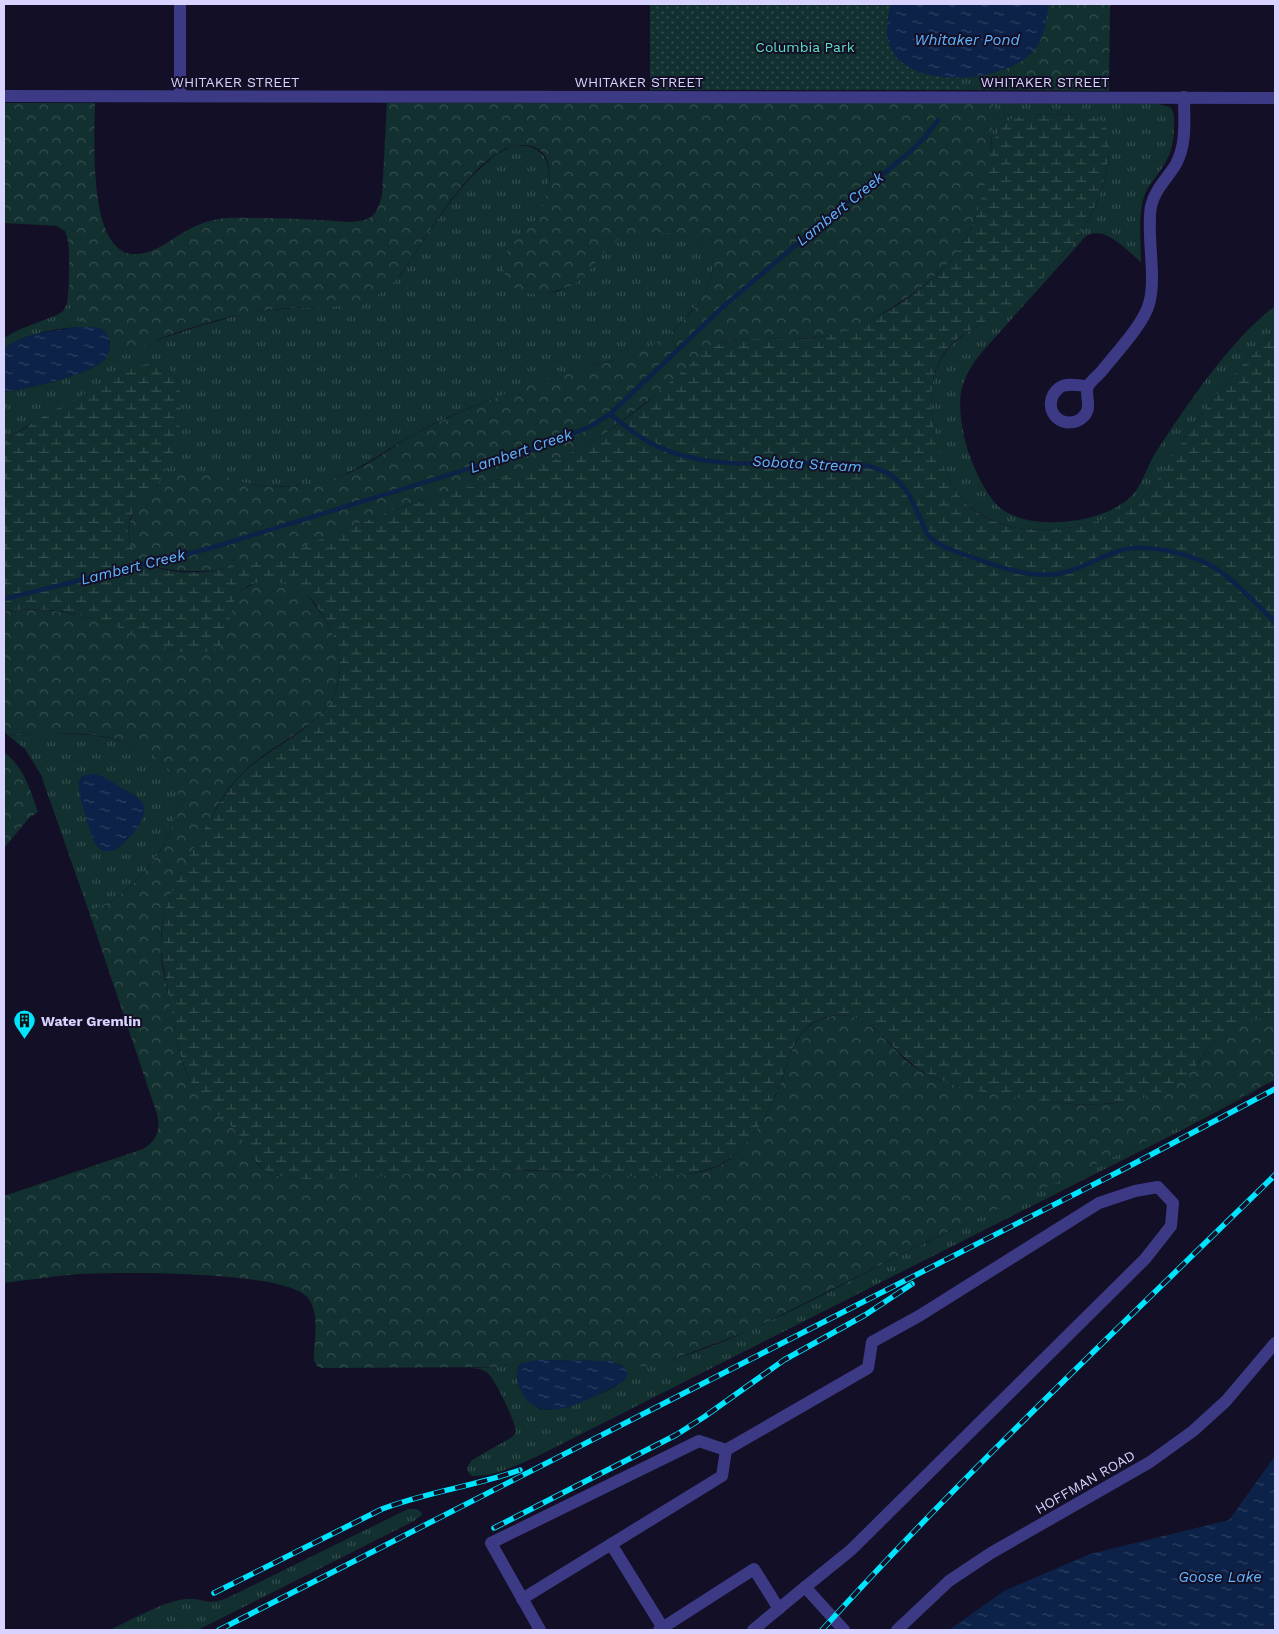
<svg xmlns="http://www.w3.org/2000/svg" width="1279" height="1634" font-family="'Work Sans',sans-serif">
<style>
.grass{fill:url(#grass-tufts)}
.forest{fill:url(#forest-crowns)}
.wetland{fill:url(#wetland-marsh)}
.park{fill:url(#park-dots)}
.water{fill:url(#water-ripples)}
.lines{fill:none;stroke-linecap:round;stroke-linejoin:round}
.stream{stroke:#0c2248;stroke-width:4.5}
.minor{stroke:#3d3a85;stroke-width:12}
.rail-casing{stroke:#00e5ff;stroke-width:5.5}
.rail{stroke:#130f26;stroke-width:4;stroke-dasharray:11;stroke-linecap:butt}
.labels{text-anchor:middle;stroke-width:4;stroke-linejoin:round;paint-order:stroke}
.park-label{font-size:14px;fill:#5fe0c0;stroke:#130f26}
.street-label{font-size:14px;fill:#d9d4ff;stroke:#130f26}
.poi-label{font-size:14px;font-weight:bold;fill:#d9d4ff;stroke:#130f26;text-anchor:start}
.water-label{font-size:15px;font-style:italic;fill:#62b6ff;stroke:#130f26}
</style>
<defs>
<pattern id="grass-tufts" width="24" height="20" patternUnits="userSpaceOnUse" patternTransform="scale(1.25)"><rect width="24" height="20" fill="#12302f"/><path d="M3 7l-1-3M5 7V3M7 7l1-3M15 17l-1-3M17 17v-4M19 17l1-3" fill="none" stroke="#344d4e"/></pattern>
<pattern id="forest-crowns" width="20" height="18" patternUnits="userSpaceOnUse" patternTransform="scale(1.25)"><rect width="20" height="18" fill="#12302f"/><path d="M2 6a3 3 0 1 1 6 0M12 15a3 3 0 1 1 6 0" fill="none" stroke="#344d4e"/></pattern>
<pattern id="wetland-marsh" width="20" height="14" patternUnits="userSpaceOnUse" patternTransform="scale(1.25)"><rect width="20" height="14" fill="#12302f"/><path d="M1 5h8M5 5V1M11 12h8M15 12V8" fill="none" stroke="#344d4e"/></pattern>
<pattern id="park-dots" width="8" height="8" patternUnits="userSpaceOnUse" patternTransform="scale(1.25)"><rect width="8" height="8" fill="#12302f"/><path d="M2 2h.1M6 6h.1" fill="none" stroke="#344d4e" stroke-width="1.8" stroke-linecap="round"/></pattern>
<pattern id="water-ripples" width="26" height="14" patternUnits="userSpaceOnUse" patternTransform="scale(1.25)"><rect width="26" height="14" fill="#0c2248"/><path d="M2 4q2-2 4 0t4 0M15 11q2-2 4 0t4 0" fill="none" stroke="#2f4163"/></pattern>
</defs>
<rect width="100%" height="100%" fill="#130f26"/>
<g class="grass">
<polygon points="1010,67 1013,90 895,90 896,72 976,76"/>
<path d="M994,103L1158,104L1170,107C1175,113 1174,119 1174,126C1174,139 1172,152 1165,163C1158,176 1147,185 1143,200C1138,220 1141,242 1141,262C1127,251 1106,225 1086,236L982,352C958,382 957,399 964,436C968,457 984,493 999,507C1030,532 1098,524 1127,500C1142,489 1146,467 1156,452C1187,405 1230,340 1275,306V329C1247,359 1220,390 1195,423C1178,445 1166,472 1147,493C1119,525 1045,537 1006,525C966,513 949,490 939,451C931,420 925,384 943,356C957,334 985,323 1006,308C1058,272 1106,215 1109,150C1109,135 1105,119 1089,115C1069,115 1024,111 1008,121C997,128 995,140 991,151Z"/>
<path d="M512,146C558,141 554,185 539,215C533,225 523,233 515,241L514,289C530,296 554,295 570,286C577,282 584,275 590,269C597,262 602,252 609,245C629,228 676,229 698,241C726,256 709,292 693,309C681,324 667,338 650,347C632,357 611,360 592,366C533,384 464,406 411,436C377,455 352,477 312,484C291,487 267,488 246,483C200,474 196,460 151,491L159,483L180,392L176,378L27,426L4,442V392C25,389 94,375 106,357C109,353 110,347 110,342L111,346L122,350H126L203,325L246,313L291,308L322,307L377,295L401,275L440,216L457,193L471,177L495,155Z"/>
<path d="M69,282C71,301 76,314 90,327C65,326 23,333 4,349V338L18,330L57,315L63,311L67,304Z"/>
<path d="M49,733C87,734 134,735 164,764C201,800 156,866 125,891C114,900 101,906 89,912L41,775L25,749L9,736Z"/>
<path d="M1265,1086L1184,1129L536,1457C517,1465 494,1477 472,1476L468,1472L467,1467L472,1460L512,1437L516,1432C515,1421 495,1377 486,1372C481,1368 473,1368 467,1368L496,1367L522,1363L518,1367L539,1409C561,1414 605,1393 624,1381L622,1365L617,1362C629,1366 641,1368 654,1365C751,1339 839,1284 929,1241C1040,1188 1154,1140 1265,1086Z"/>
<path d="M408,1509H417L422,1513V1515L414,1521L198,1630H110C131,1620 164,1601 186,1599C202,1597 205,1606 225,1599Z"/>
</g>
<g class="forest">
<path d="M1048,4H1110L1109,91L1013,90L1010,67C1039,53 1045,34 1048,4Z"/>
<path d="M4,103H95C95,134 86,259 138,254C158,252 169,240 186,231C194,226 204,222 214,220C227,217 240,218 252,218C284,218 316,219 347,222C371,221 376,218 382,195L387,103H994C991,158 987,221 947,264C932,280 915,293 897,304C873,320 849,333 820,337C788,342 754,335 722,343C695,364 668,385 641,406C626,418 611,430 595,440C538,475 466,486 402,507C335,530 269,571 197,571C182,571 167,571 152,565C141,560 133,554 130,541C121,510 160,475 190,471C209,469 227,479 245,483C286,492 331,484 367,464C383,455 398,443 415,434C444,418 477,405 508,393C526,386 544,379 562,374C603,362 644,357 677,327C713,294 740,239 667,233C652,232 636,232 622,238C603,246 597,265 583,278C574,286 563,289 552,292C534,296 510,296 505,274C502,266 503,260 507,252C514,238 528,231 537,218C548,200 560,157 534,147C523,143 510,145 501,151C468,170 440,215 420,246C409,262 401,278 385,290C357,311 319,306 286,308C267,310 248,313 230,317C208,322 186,329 164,337C152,341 134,352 121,350C117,350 114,347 111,346C109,338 106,332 98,328C95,327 92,328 90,327C83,323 76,312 73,305C64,282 74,251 65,231L57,226L4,223Z"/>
<path d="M260,582C272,581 285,582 297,588C308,594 315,605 322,615C338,639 346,667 334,695C323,719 299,731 279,745C263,755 247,767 235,781C222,795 214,813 205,829C185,864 161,900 161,942C160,964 167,986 171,1008C175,1032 179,1059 190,1080C201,1101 220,1112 234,1129C243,1139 248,1150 255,1161C261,1169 269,1173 278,1176C299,1181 323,1178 344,1177C379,1176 414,1173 448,1172C480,1170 511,1169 543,1171C577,1172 612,1175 647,1175C671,1175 699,1176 721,1165C747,1152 772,1108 781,1082C791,1055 795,1025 828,1017C870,1007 885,1045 913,1066C942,1086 978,1090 1012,1096C1043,1101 1074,1106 1106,1104C1132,1102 1153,1093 1177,1080C1182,1077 1188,1075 1192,1070C1201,1061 1206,1049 1215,1040C1231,1026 1255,1020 1275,1014V1080L1207,1114L928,1241L751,1330L669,1361L652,1366L636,1367L601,1361L547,1360L496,1367L321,1368L317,1366L314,1361C313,1342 321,1315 308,1298C286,1270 118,1272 80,1274C54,1276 29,1280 4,1283V1196L143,1149C157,1141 161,1129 157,1114L89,912C101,906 114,900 125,891C159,864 205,793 157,758C116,728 58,732 9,736L4,732V611C42,606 83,613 118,627C138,634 156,644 176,651L227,634C235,606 227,591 260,582Z"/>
<path d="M4,752C24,767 30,789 38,812L29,818L4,848Z"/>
</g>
<path class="wetland" d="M1089,115C1107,119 1109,132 1109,149C1106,215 1058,271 1007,308C986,323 957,333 943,355C925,383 931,420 939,450C949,490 965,513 1005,525C1045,537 1119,525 1147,493C1165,472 1178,446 1195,423C1220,390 1247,359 1275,329V1014C1252,1021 1224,1028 1208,1048C1199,1060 1193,1073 1180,1082C1145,1105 1092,1107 1052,1102C1012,1097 959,1092 924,1072C889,1053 871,1002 823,1018C791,1029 790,1062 778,1089C765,1120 743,1159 709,1169C659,1184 586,1171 533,1170C475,1169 416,1174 357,1177C332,1178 294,1183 270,1173C253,1165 247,1145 236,1131C224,1117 207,1108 197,1092C177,1062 174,1022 167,987C165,973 161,958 161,944C161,933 163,922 165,911C173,882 188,858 203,832C214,813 224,793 239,777C262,753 294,740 318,717C355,682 340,634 311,599C300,588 288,583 272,582C208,579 250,643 205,652C173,658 141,635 112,625C78,612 40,606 4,611V442L47,414L133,368C145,364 160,360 170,370C193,393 176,459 159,482C149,496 132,506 129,524C125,547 141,563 162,569C184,575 213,572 236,567C292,555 343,528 397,509C462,486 535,476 595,440C636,415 672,380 708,349C734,334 775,340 805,339C850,336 902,307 935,276C951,262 964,244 973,224C977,213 981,201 984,188C990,166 988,128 1014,118C1032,112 1068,115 1089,115Z"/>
<rect class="park" x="650" y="4" width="310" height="86"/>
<g class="water">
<path d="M891,4H1048C1047,19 1045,35 1036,48C1010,83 913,92 891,49C884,35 887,18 891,4Z"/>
<path d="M77,327H97L106,332C111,340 111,350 106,358C93,375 25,389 4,392V349C24,333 53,331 77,327Z"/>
<path d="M92,774C103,775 111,781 120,787C128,792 140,796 144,806C148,818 129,841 119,847C114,852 107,852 101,850L95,844C91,834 76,789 79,781C81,775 87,774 92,774Z"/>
<path d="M538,1360L611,1361L625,1367L628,1374L624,1381L621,1383C591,1397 539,1433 520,1388C516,1379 514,1371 522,1363Z"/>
<polygon points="1275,1456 1275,1630 949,1630 1004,1591 1090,1554 1229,1520"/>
</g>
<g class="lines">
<g class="stream">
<path d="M610,414C622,424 634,433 647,441C698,470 758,463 814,463C839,463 867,461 889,474C910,487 917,513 927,534C938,547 958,552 974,558C1005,569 1038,581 1070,571C1096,562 1119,545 1146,548C1167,549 1198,557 1215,568C1237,582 1256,604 1275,622"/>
<polyline points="4,599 211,548 549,444 591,426 610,414 724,306 829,217 909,153 924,138 938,120"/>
</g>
<g class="minor">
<polyline points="180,4 180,96"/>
<polyline points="4,96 1275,98"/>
<path d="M1088,386C1079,386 1067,382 1059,388C1049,396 1048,410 1057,418C1064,424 1075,424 1082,418C1094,408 1084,396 1088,386C1091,381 1097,376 1101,372C1115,354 1143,325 1149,304C1157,276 1146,236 1151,206C1155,189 1167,179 1176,164C1187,144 1184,119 1184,97"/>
<polyline points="611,1544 663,1628"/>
<polyline points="522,1599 722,1476 726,1450"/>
<polyline points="540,1630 491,1543 699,1441 726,1450 868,1368 872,1342 919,1316 1099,1203 1135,1191 1158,1187 1173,1203 1171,1226 1145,1259 851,1550 804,1588"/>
<polyline points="659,1630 754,1569 779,1609"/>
<polyline points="753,1630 805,1587 844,1630"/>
<polyline points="897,1630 949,1581 991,1553 1150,1462 1193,1431 1226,1401 1275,1343"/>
</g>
<defs>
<g id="rail">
<polyline points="494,1528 676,1435 704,1417 784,1360 865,1315 912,1284"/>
<path d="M214,1593L382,1509C427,1492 475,1486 520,1470"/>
<polyline points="219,1630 1122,1170 1275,1089"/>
<path d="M822,1630C966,1471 1122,1325 1275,1175"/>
</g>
</defs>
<use href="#rail" class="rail-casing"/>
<use href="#rail" class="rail"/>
</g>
<defs>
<symbol id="building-pin" viewBox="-11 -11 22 30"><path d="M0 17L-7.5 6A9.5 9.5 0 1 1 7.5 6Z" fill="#00e5ff" stroke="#130f26"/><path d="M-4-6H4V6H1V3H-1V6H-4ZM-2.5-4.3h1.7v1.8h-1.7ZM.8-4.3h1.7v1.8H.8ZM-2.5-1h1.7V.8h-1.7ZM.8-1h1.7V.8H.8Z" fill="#111"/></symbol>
</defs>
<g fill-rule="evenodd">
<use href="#building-pin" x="12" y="1008" width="25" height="34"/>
</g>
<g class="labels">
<g class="park-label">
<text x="805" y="52">Columbia Park</text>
</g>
<g class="street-label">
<text x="235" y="87">WHITAKER STREET</text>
<text x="639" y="87">WHITAKER STREET</text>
<text x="1045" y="87">WHITAKER STREET</text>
<text transform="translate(1085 1482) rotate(-30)" y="5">HOFFMAN ROAD</text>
</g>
<g class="poi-label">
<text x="41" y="1026">Water Gremlin</text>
</g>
<g class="water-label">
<text x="967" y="45">Whitaker Pond</text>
<text transform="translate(840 209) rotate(-39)" y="5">Lambert Creek</text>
<text transform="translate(521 451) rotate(-19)" y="5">Lambert Creek</text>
<text transform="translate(807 464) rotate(3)" y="5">Sobota Stream</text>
<text transform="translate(133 567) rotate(-14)" y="5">Lambert Creek</text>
<text x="1220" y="1582">Goose Lake</text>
</g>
</g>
<rect width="1279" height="1634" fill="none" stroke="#d9d4ff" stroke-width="10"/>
</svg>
